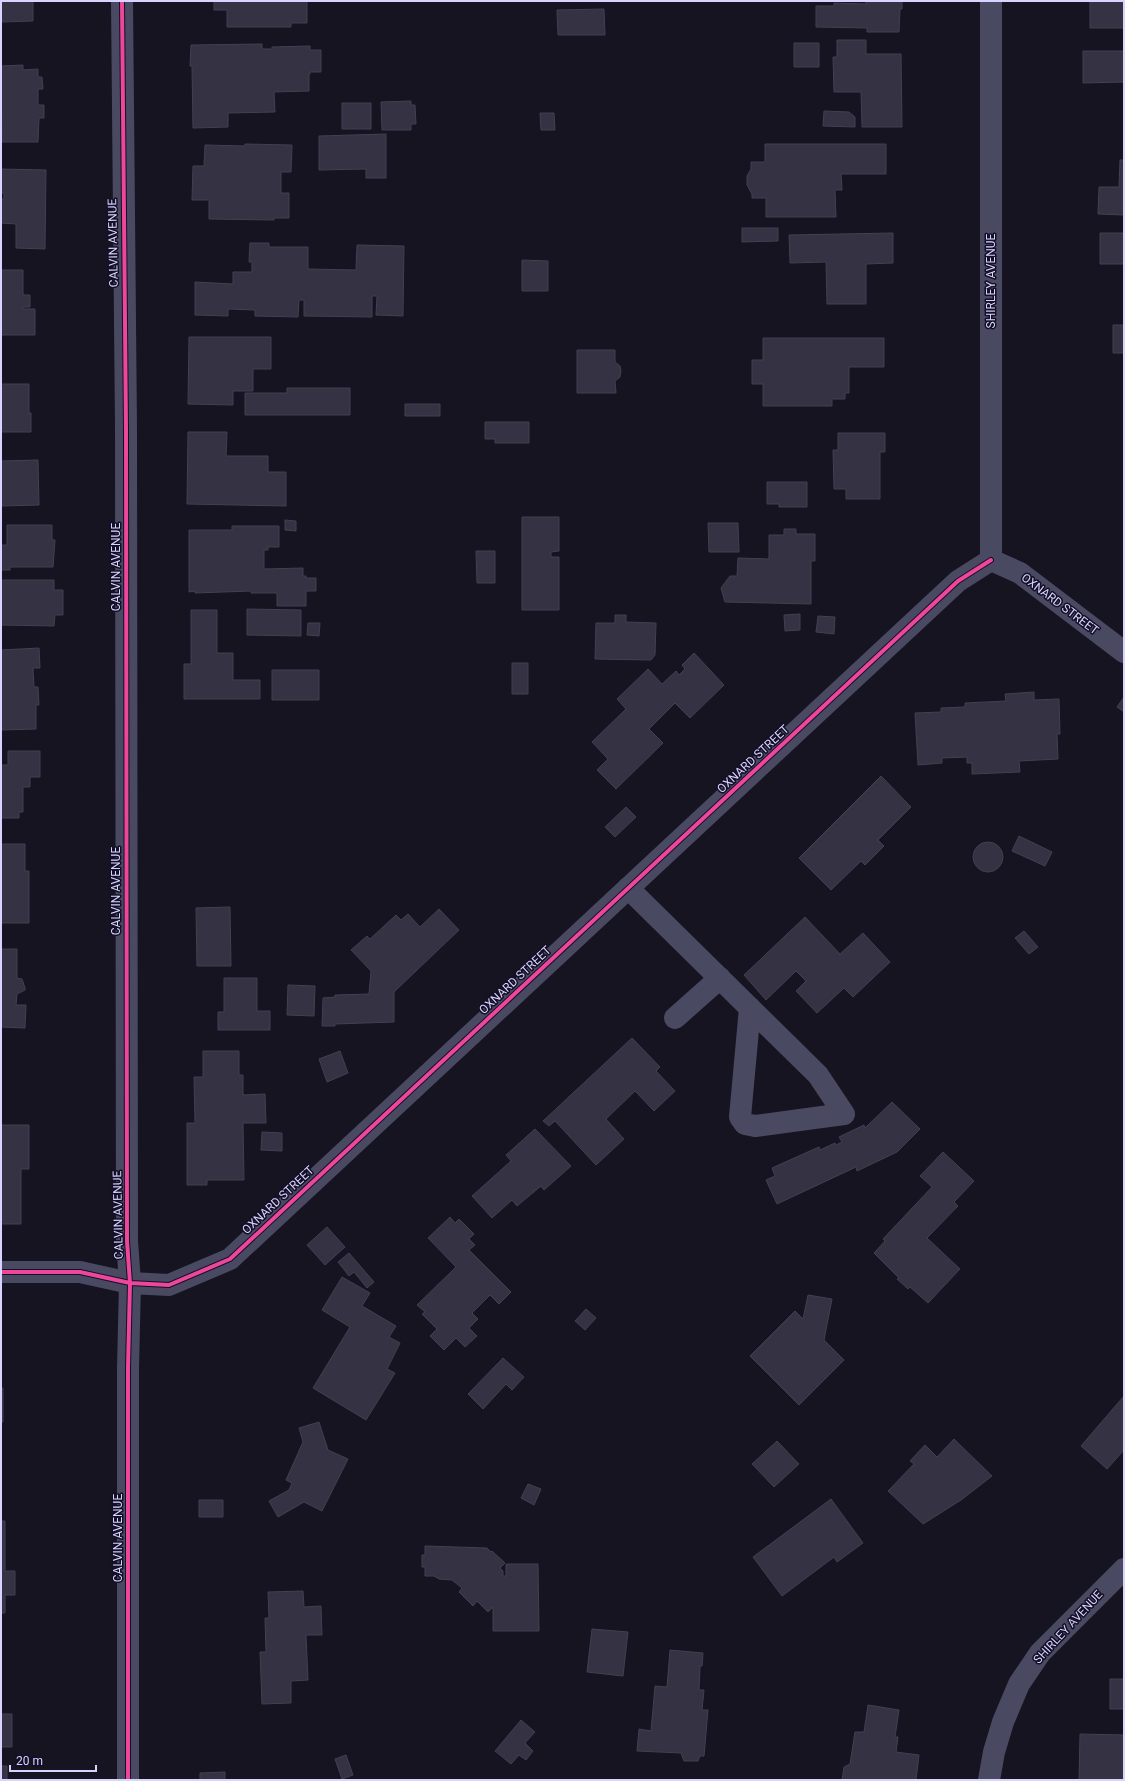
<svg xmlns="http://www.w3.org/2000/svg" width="1125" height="1781" font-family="Roboto,sans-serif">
<rect width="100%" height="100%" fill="#161421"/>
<path fill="#343243" stroke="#433f54" d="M1,1H33V21L1,22Z
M214,1H307V23H291V27H227V10H214Z
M866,1H902V9H900L899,32H867V28L816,27V6H834V3L866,4Z
M1090,1H1124V28H1090Z
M604,9L605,35H558L557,10Z
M837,40H866V54H901L902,127H862L861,92H834L833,57H837Z
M794,43H819V67H794Z
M262,44V49H272V47L310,46V50H321V72H310V74H309V91L274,92L275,112L228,113V127L193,128L192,66H190L191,45Z
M1083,51H1124V82L1083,83Z
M23,65V70L38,69V77H42L43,89H38V105H44V118H39L38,142H2L1,66Z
M411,101V105H415L416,124H411V130H382L381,102Z
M342,103H371V129H342Z
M824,111L849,112L855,117V127L823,126Z
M540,113H554L555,130H541Z
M386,134V178H366V169L319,170V136Z
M245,144L292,145L291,172H281V193H289V218H274V220L209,219V200H192L193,166H204L205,145L245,146Z
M765,144H886V174H841L842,190H835L836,217H766V198H752V194L747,185V176L751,169V162H765Z
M1120,160H1124V215L1098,214L1099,187H1119Z
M1,169L46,170L45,249L16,248V224L1,223V199H4V193H1Z
M742,228H778V241L742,242Z
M893,233V263L866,264V304H827L826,262L790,263L789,235Z
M1100,233H1124V264H1100Z
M250,243H269V247H308V269L356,270L357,245L404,246L403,316L376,315L377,296H372V317L304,316V300H299L298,317L255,316V310L228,309V316L195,315V282L233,284V272H252V262H249Z
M522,260L548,261V291H522Z
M1,270H23V295H30V307H23V309H35V335H1Z
M1113,325H1124V353H1113Z
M189,337H271V369H253V391H233V405L188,404Z
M763,338H884V367H849V393H845V399H832V406H763V384H752V360H763Z
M577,350H615V362L620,366L621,371L620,377L615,381L616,393H577Z
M1,384H29V413H31V432H1Z
M287,388H350V415H245V393H287Z
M405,404H440V416H405Z
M485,422H529V443H495V439H485Z
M188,432H227L226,456H268V472H286V506L187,504Z
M838,433H885V452H880V499H846V489H834L833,450H838Z
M38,460L39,505L1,506V461Z
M767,482H807V507H779V504H767Z
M522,517H559V551L551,552V557H559V610H522Z
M285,520L296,521V531L285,530Z
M708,523H738L739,552H709Z
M7,525H52V540H55L53,567H10V570H1V545H7Z
M232,526H279V547H268V550H264V569L303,568V576H306V578H316V591H306V606H277V593H251V591L195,593V591L189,592V530H232Z
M784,529H796V534H815V561H811V604L725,602L721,588L730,576H737L738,558L769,559V535H784Z
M476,551H495V583H477Z
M1,580H54V590H63V615H55L54,626L1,625Z
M247,609L301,610V636L247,635Z
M191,610H217V653H233V680H260V699H184V664H191Z
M800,614V630L785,631L784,615Z
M615,615H626V622L656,623L655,655L651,660L595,659L596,623H615Z
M818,616L835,617L834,634L816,632Z
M308,623H320L319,636L307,635Z
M39,648L40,668H33L34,687H38L39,705H36V729L1,730V650Z
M694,653L724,685L690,718L675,703L649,729L663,743L616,789L597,770L608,759L592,742L626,709L617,699L648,669L662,684L676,671L679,675L685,669L682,665Z
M512,663H528V694H512Z
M272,670H319V700H272Z
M1034,692V700L1059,699L1060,734H1057L1058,759L1019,761L1020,772L972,774V763H967V757L942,758V763L918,765L915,713L941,712V708L965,707V703L1006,701L1005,694Z
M1124,697V712L1117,707Z
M8,751H40V777H30V787H23V812H19V818H1V765H8Z
M881,776L911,807L878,840L884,846L865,865L861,861L831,890L799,858Z
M626,807L636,817L615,837L605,827Z
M1019,836L1052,852L1045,866L1012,851Z
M973 857a15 15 0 1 1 30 0a15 15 0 1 1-30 0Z
M1,844H25V871H29V923H1Z
M230,907L231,966H197L196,908Z
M439,909L459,930L394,992V1022L335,1024V1026H322L323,998L335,997V995L369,994L371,971L351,950L367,936L370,939L396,915L401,920L408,914L420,927Z
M805,917L840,954L863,933L890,962L853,997L844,988L817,1013L796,991L806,981L796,971L766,1000L744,975Z
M1024,931L1038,947L1029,954L1015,938Z
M1,949H17V978L22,979L25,988V990L17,994L16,1005H26L25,1028L1,1027Z
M224,978H257V1011H270V1030H218V1012H224Z
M288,985L315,986L314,1016L287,1015Z
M632,1038L660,1067L656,1071L675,1091L654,1111L635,1091L606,1119L624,1139L596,1165L555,1121L549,1126L543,1121Z
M203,1051H239V1075H243V1095L265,1094L266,1123H243L244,1180H207V1185H187V1123H195L194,1077H203Z
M340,1051L348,1073L327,1082L319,1059Z
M892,1102L920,1129L897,1152L857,1171L856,1167L777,1204L766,1180L775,1176L772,1168L819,1147L820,1150L835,1143L836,1145L842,1142L839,1137L864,1125L865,1128Z
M1,1125H29V1169H21V1224H1Z
M535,1129L571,1166L544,1190L541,1186L517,1206L512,1200L492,1218L472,1196L511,1161L506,1155Z
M262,1132L282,1133V1151L261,1150Z
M943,1152L974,1181L954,1202L958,1206L927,1238L960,1269L928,1303L910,1287L908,1289L897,1279L899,1278L874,1253L885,1241L883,1239L932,1187L920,1176Z
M450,1217L455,1223L459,1219L474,1234L469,1239L475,1245L469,1250L511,1292L499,1304L490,1295L472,1313L478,1319L469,1328L477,1336L465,1347L456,1338L444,1350L430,1336L437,1329L422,1314L425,1312L417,1305L456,1267L428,1238Z
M327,1227L345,1247L325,1265L307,1245Z
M349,1253L374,1282L367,1288L354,1272L349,1276L338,1262Z
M342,1277L370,1293L362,1306L396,1326L389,1337L400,1343L387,1369L395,1373L366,1420L313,1388L350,1327L322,1310Z
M808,1295L832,1299L824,1340L844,1360L799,1405L750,1356L795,1311L803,1319Z
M586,1309L596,1318L585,1330L575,1321Z
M503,1358L524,1377L512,1390L506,1384L483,1409L468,1394Z
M1,1388H3V1422H1Z
M1124,1396V1450L1107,1469L1081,1446Z
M319,1422L328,1450L348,1459L322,1511L304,1502L278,1517L269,1501L289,1490L292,1483L286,1480L303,1442L299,1428Z
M954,1439L992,1476L961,1500L923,1524L888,1491L914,1464L910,1461L925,1445L937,1457Z
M777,1441L799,1464L774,1487L752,1464Z
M528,1484L541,1489L534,1505L521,1498Z
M831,1499L863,1543L837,1562L834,1557L782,1596L753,1557Z
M199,1500H223V1517H199Z
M1,1521H5V1571H15V1595H5V1613H1Z
M425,1546L487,1548L491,1552L492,1551L505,1563L500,1568L503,1571V1576H506V1564H538L539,1631H493V1607L488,1612L477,1601L473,1606L459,1592L462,1588L452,1580L439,1579L434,1576H425V1567H422V1555H425Z
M303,1591L304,1607L321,1606L322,1635H306L308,1680L291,1681V1703L262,1704L260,1652H266L265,1618H269L268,1592Z
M592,1629L628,1632L623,1676L587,1672Z
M670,1650L703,1653L702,1666H700L699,1690H704L702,1710H708L704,1756H700L698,1761H684L681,1753L637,1751L639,1729L651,1731L655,1686L667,1687Z
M1110,1679H1124V1709H1110Z
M868,1705L899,1710L895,1737H898L896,1752L919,1755L916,1780H842L844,1767L850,1764L855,1732H864Z
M1,1714H12V1747H1Z
M521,1720L535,1732L525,1743L533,1751L526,1760L519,1755L511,1764L495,1751Z
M1080,1734L1124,1735V1780H1079Z
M346,1755L353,1775L342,1779L335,1759Z
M1,1766H7V1780H1Z
M225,1772V1780H200V1773Z"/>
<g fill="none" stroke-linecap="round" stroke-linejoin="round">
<path stroke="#4a4962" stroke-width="22" d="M122,1L126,428L127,1241L130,1283L128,1368V1780
M991,560V1
M991,560L1020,573L1124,652
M628,888L818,1075L844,1114L755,1126L745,1124L740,1117L750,1008
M675,1018L720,978
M1,1272H80L130,1283L169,1285L230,1259L958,581L991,560
M989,1780L994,1752L1003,1722L1019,1684L1040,1653L1124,1569"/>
<g stroke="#130f26" stroke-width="6">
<path id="cycleway" d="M122,1L126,428L127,1241L130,1283L128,1368V1780
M1,1272H80L130,1283L169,1285L230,1259L958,581L991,560"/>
</g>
<use href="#cycleway" stroke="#ed469a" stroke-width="4"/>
</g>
<g text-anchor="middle" stroke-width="3" stroke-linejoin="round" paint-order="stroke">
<g font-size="12" fill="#d9d4ff" stroke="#130f26">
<text transform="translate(113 243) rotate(-91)" y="4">CALVIN AVENUE</text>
<text transform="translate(991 281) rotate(-90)" y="4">SHIRLEY AVENUE</text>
<text transform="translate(116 567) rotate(-90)" y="4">CALVIN AVENUE</text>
<text transform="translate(1060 604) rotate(37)" y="4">OXNARD STREET</text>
<text transform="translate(753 759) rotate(-43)" y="4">OXNARD STREET</text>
<text transform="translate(116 891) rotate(-90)" y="4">CALVIN AVENUE</text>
<text transform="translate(515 980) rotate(-43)" y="4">OXNARD STREET</text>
<text transform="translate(278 1200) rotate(-43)" y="4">OXNARD STREET</text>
<text transform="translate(118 1215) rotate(-91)" y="4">CALVIN AVENUE</text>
<text transform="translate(118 1538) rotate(-90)" y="4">CALVIN AVENUE</text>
<text transform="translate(1068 1627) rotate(-47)" y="4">SHIRLEY AVENUE</text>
</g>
</g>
<rect width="1125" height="1781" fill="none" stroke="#d9d4ff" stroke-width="4"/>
<path d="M10 1765v6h86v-6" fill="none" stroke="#d9d4ff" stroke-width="2"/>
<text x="16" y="1765" font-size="12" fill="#d9d4ff" stroke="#130f26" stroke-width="3" paint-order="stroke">20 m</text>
</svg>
